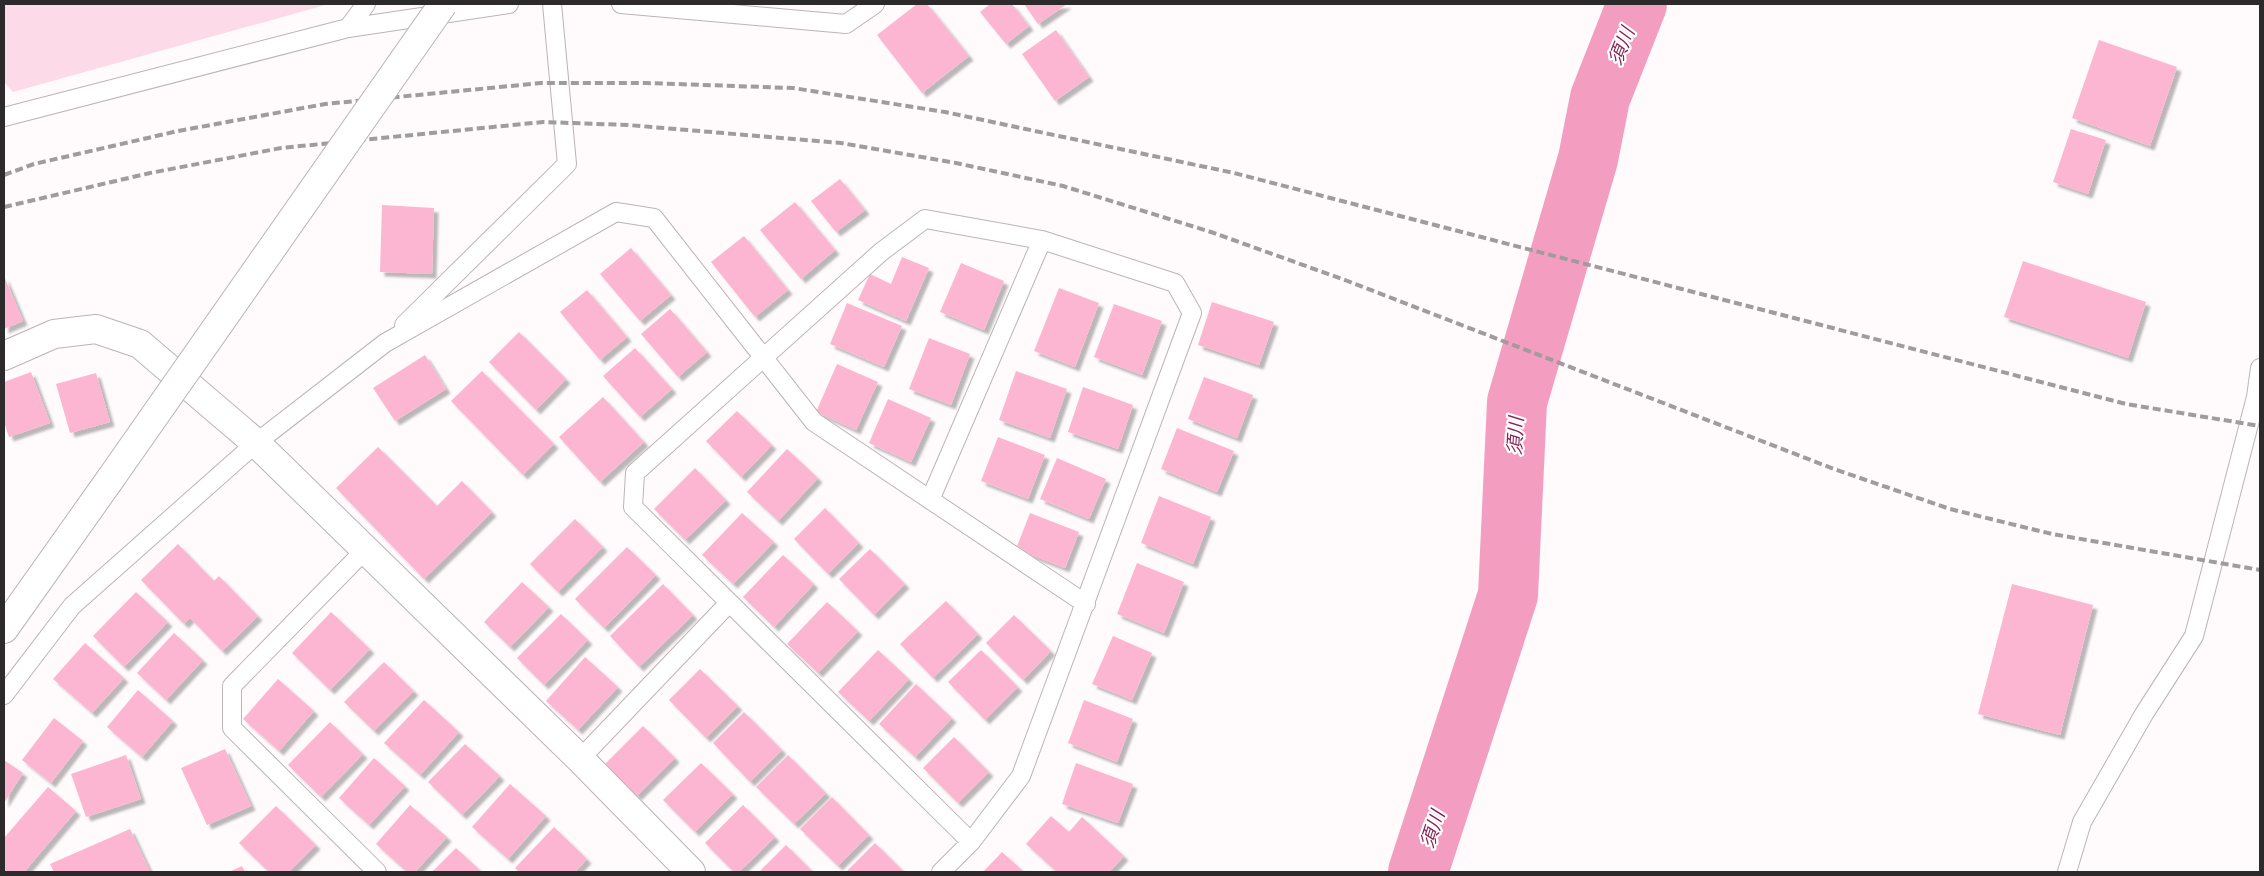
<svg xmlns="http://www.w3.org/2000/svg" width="2264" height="876" font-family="Cabin,'Noto Sans JP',sans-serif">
<defs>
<filter id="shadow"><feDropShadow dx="4.5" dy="4.5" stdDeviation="1" flood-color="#0004"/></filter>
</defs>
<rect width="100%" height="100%" fill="#fffafb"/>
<path fill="#fcdae7" d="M4,4H329L13,92L4,82Z"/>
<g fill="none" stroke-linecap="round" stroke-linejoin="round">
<path stroke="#f39dc0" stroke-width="60" d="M1418,872L1508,595L1517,402L1588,159L1600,98L1637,4"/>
</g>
<path fill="#fdb6d2" filter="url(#shadow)" d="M917,4H927L969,56L922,93L877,35Z
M990,4H1012L1029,26L1006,44L980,12Z
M1024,4H1067L1038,24Z
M1056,30L1089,77L1055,101L1022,54Z
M2099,40L2177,67L2150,146L2072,118Z
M2071,129L2106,140L2088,194L2053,182Z
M840,179L865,210L836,232L811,201Z
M795,202L835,250L801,279L760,230Z
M382,205L434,208L432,274L380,272Z
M744,236L788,290L755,317L711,262Z
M631,248L671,295L640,321L600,274Z
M902,257L929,268L906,321L858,300L870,274L891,284Z
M2023,261L2146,302L2128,358L2004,317Z
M961,263L1004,281L984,330L940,312Z
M4,276L23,321L4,329Z
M1059,288L1099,303L1075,367L1034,351Z
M587,290L627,337L600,360L560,312Z
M1212,302L1274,322L1259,365L1198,345Z
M847,303L902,326L884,367L830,344Z
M1114,304L1162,321L1142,375L1094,357Z
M670,309L707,352L678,377L641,334Z
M519,332L566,379L536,410L489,362Z
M929,338L970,354L951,405L909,389Z
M635,348L672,389L640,417L603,376Z
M425,355L446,389L395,421L373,388Z
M837,364L878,382L856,430L816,412Z
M482,371L554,444L523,475L451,401Z
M1016,371L1067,389L1050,438L999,420Z
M31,372L50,423L9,437L4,422V382Z
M96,373L110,422L70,433L56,384Z
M1204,377L1253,395L1237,438L1188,419Z
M1083,387L1133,405L1118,449L1068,432Z
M603,397L644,442L600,482L559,437Z
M888,399L931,418L911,462L869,443Z
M737,411L772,445L741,477L706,441Z
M1177,428L1234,451L1217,492L1161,469Z
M998,437L1045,455L1028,499L981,481Z
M378,447L437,506L462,481L492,512L424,579L336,488Z
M787,449L818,478L778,521L747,492Z
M1057,458L1106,479L1089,519L1040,499Z
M695,468L726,500L685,540L654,509Z
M1159,496L1211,517L1193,564L1141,543Z
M825,508L859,543L828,574L794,539Z
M742,513L774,542L733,584L702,555Z
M1030,513L1079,532L1065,568L1016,549Z
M575,519L603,547L558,592L530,564Z
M178,544L214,581L219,576L258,616L222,651L190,618L184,624L141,580Z
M627,547L656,575L604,628L575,599Z
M870,549L905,584L874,615L839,579Z
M783,555L814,584L774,627L743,597Z
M1137,563L1184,582L1164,633L1117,614Z
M522,582L549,607L510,647L484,622Z
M663,584L693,615L639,667L610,636Z
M2012,584L2093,605L2060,735L1978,714Z
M136,592L168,622L124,667L93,636Z
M946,601L978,634L933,678L900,644Z
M827,602L858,631L818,673L787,644Z
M331,612L370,649L330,690L292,653Z
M561,614L588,640L544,685L517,658Z
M1014,615L1051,651L1023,680L986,643Z
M174,633L203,660L166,700L137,673Z
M1113,636L1152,653L1132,700L1092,684Z
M85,643L124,678L92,713L53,679Z
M878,650L909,679L869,721L838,692Z
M981,650L1018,687L985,720L948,682Z
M585,657L618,687L578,730L546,701Z
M384,662L414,691L374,731L344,702Z
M700,669L738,706L706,738L669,700Z
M278,679L314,711L279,751L243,719Z
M916,684L952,718L915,757L879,724Z
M138,690L173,721L142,757L107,727Z
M424,700L459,732L420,775L384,743Z
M1084,700L1133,719L1117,762L1068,743Z
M744,712L782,750L750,782L713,743Z
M54,718L83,741L51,783L22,760Z
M330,722L363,754L321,797L288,765Z
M643,726L675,758L637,796L605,764Z
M954,737L989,772L958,803L923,768Z
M465,744L500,776L462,815L428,782Z
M225,749L251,806L207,825L181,768Z
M126,755L141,799L86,817L71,774Z
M788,755L826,793L794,824L756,787Z
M374,758L405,786L369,825L339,798Z
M4,760L23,773L4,803Z
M701,763L733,794L695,832L663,800Z
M1076,763L1133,784L1118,823L1062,804Z
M510,784L546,816L508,859L472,827Z
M48,787L76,811L24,872H7L4,870V838Z
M832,797L869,835L838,866L800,829Z
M410,805L447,837L415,872H407L376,844Z
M743,805L775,837L739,872H734L705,843Z
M276,806L316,845L289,872H269L239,843Z
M1051,816L1069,832L1082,817L1124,856L1109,872H1057L1026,844Z
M554,827L587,859L575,872H519L515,868Z
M130,829L150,872H54L50,864Z
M875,843L904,872H846Z
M786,845L813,872H759Z
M456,848L482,872H432Z
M1002,852L1024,872H983Z
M242,866L245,872H229Z"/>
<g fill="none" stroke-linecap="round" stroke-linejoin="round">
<g stroke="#bcb4b7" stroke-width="20">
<path id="service" d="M621,4L846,24L875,4
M348,28L509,4
M4,117L348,28L366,4
M404,325L567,164L552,4
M930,500L1042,240
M365,550L232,686V728L377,872
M4,695L72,606L256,443L385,343L616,212L654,218L814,422L1086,604
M580,759L729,603
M941,872L971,842L1021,776L1192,313L1175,283L1042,240L925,219L881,252L635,473L633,507L971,842
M2067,872L2082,822L2144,714L2194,636L2256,397L2260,368"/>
</g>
<g stroke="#bcb4b7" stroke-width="30">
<path id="minor" d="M4,356L54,334L96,329L140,344L256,443L580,759L691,872"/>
</g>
<g stroke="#bcb4b7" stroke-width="30">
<path id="tertiary" d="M4,629L111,478"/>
</g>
<use href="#service" stroke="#fff" stroke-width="18"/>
<use href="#minor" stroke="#fff" stroke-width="28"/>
<use href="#tertiary" stroke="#fff" stroke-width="28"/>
<path stroke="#a09b9c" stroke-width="4" stroke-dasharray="8 4" stroke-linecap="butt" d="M4,175L34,164L178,131L325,104L541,83H646L793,88L945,112L1234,173L2126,404L2260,426
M4,207L150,173L281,148L543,122L628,125L841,143L956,163L1063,186L1211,232L1345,280L1834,469L1950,509L2052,534L2260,570"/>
<g stroke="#bcb4b7" stroke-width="30" stroke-linecap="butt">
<path id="tertiary-bridge" d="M111,478L443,4"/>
</g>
<use href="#tertiary-bridge" stroke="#fff" stroke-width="28"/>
</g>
<g text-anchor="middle" stroke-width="4.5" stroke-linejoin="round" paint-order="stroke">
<g font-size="19" font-style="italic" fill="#862456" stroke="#fff">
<text transform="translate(1621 46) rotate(-68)" y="7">須川</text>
<text transform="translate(1515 436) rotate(-87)" y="7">須川</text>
<text transform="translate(1432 829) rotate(-72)" y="7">須川</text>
</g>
</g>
<rect width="2264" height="876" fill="none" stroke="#2d2a2b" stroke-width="10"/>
</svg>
